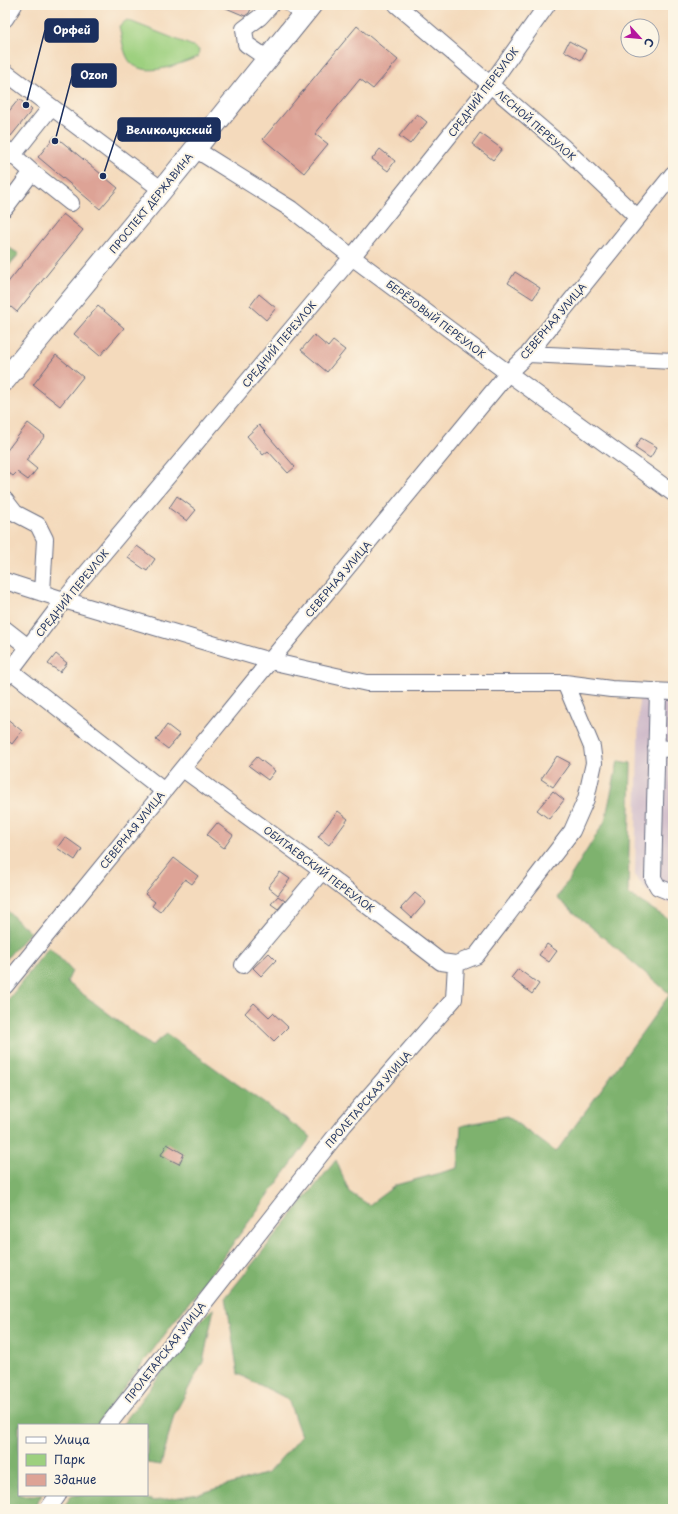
<svg xmlns="http://www.w3.org/2000/svg" width="678" height="1514" font-family="'Playpen Sans',sans-serif">
<rect width="100%" height="100%" fill="#fcf5e5"/>
<filter id="ink" filterUnits="userSpaceOnUse"><feTurbulence type="fractalNoise" baseFrequency=".025" numOctaves="2"/><feDisplacementMap in="SourceGraphic" scale="8" xChannelSelector="R" yChannelSelector="G"/><feConvolveMatrix kernelMatrix="1 2 1 2 8 2 1 2 1" color-interpolation-filters="sRGB"/></filter>
<filter id="wash" filterUnits="userSpaceOnUse"><feTurbulence type="fractalNoise" baseFrequency=".012" numOctaves="4" result="noise"/><feDisplacementMap in="SourceGraphic" scale="16" xChannelSelector="R" yChannelSelector="G"/><feGaussianBlur stdDeviation="0.9" result="paint"/><feColorMatrix in="noise" values="0 0 0 0 0 0 0 0 0 0 0 0 0 0 0 0 0 1.4 0 .05"/><feComposite in="paint" operator="in"/></filter>
<g filter="url(#wash)">
<rect width="100%" height="100%" fill="#f4dabc"/>
<path fill="#d1bdcb" d="M639,700H673V905L646,890L635,875Z"/>
<path fill="#9dd07f" stroke="#5c806e" d="M127,20L193,46L199,50L198,57C181,63 149,78 132,64C123,56 122,37 119,26Z"/>
<path fill="#7eb26e" stroke="#4c7066" d="M5,245L19,254L5,270Z
M618,761L631,763L628,894L673,922V1509H62L72,1495H136L154,1501L199,1494L268,1473L301,1436L288,1399L238,1374L226,1297L336,1160L349,1192L369,1205L396,1185L458,1168L461,1126L507,1116L556,1152L670,994L557,898L605,821Z
M5,909L30,932L5,960Z
M49,947L72,971L67,982L151,1046L167,1034L311,1137L218,1264L96,1425H19V1495H42L32,1509H5V1004Z
M214,1308L203,1362L174,1415L161,1465L147,1463V1425H122L204,1317Z"/>
<g id="blocks">
<path fill="#dda396" d="M219,5H253L249,13L245,16Z
M357,26L398,60L373,89L360,79L315,134L328,144L304,173L263,139Z
M569,41L586,50L581,60L564,51Z
M19,99L32,110L11,136L5,131V116Z
M417,114L427,122L410,144L399,136Z
M480,133L502,149L493,160L472,144Z
M55,136L118,188L100,209L38,157Z
M380,149L395,161L388,171L372,159Z
M63,214L83,230L17,312L5,302V286Z
M515,272L540,288L533,299L508,283Z
M259,294L276,308L266,320L250,306Z
M98,306L124,328L100,356L74,334Z
M314,335L328,347L333,341L345,350L327,372L301,350Z
M56,355L83,377L60,406L33,385Z
M28,423L45,436L26,460L37,469L28,480L17,472L13,476L5,470V453Z
M259,425L295,467L288,473L268,451L263,455L247,436Z
M641,438L657,447L650,458L635,448Z
M177,496L196,510L187,521L169,508Z
M137,546L155,559L147,571L128,558Z
M56,654L67,663L60,672L48,664Z
M5,717L22,731L12,744L5,738Z
M167,725L180,735L168,749L156,740Z
M557,756L570,763L553,787L541,779Z
M257,757L275,771L268,780L249,766Z
M553,791L564,800L549,819L537,810Z
M338,811L348,819L329,845L318,837Z
M217,823L233,835L224,848L207,835Z
M65,837L82,849L75,860L57,848Z
M174,858L198,876L192,884L185,879L160,912L152,906L155,902L145,894Z
M280,872L290,879L278,895L268,887Z
M415,893L426,902L412,918L401,908Z
M278,896L285,901L278,909L271,904Z
M547,944L557,951L549,962L539,955Z
M269,953L276,960L261,976L253,968Z
M518,969L539,984L532,994L511,978Z
M254,1003L269,1017L273,1013L288,1027L274,1041L245,1013Z
M167,1144L184,1154L179,1164L161,1155Z"/>
</g>
</g>
<g filter="url(#ink)">
<use href="#blocks" fill-opacity="0" stroke="#676b7f" stroke-width="1"/>
<g fill="none" stroke-linecap="round" stroke-linejoin="round">
<g stroke="#676b7f" stroke-width="18">
<path id="minor" d="M292,5L304,14
M397,5L562,146L637,217
M5,19L14,5
M268,59L246,44L244,29L260,17L271,5
M5,72L162,190
M5,148L32,172L71,203
M195,149L291,209L352,257L508,373L673,493
M13,155L51,107
M5,208L32,172
M528,354L673,361
M5,500L15,513L38,525L45,539L42,593
M5,581L64,600L270,661L367,683H565L611,689L673,692
M5,629L28,647
M11,671L164,791
M5,678L64,600L352,257L490,85L547,5
M658,692L653,878L658,887L668,891H673
M656,748L673,749
M183,769L322,871L441,962L456,964
M243,965L322,871
M5,986L270,661L508,373L528,354L673,174
M108,1425L344,1125L454,999L456,964L476,956L572,831L586,799L594,763L592,747L565,683
M48,1509L58,1495"/>
</g>
<g stroke="#676b7f" stroke-width="23">
<path id="major" d="M5,380L162,190L311,5"/>
</g>
<use href="#minor" stroke="#fff" stroke-width="16"/>
<use href="#major" stroke="#fff" stroke-width="21"/>
</g>
</g>
<g text-anchor="middle" stroke-width="4" stroke-linejoin="round" paint-order="stroke">
<g font-size="10" fill="#1b2f5e" stroke="#fcf5e5">
<text transform="translate(483 92) rotate(-53)" y="4">СРЕДНИЙ ПЕРЕУЛОК</text>
<text transform="translate(536 125) rotate(41)" y="4">ЛЕСНОЙ ПЕРЕУЛОК</text>
<text transform="translate(151 203) rotate(-51)" y="4">ПРОСПЕКТ ДЕРЖАВИНА</text>
<text transform="translate(436 319) rotate(37)" y="4">БЕРЁЗОВЫЙ ПЕРЕУЛОК</text>
<text transform="translate(553 321) rotate(-50)" y="4">СЕВЕРНАЯ УЛИЦА</text>
<text transform="translate(279 344) rotate(-50)" y="4">СРЕДНИЙ ПЕРЕУЛОК</text>
<text transform="translate(338 579) rotate(-50)" y="4">СЕВЕРНАЯ УЛИЦА</text>
<text transform="translate(72 593) rotate(-51)" y="4">СРЕДНИЙ ПЕРЕУЛОК</text>
<text transform="translate(132 830) rotate(-51)" y="4">СЕВЕРНАЯ УЛИЦА</text>
<text transform="translate(319 869) rotate(37)" y="4">ОБИТАЕВСКИЙ ПЕРЕУЛОК</text>
<text transform="translate(368 1099) rotate(-49)" y="4">ПРОЛЕТАРСКАЯ УЛИЦА</text>
<text transform="translate(165 1352) rotate(-52)" y="4">ПРОЛЕТАРСКАЯ УЛИЦА</text>
</g>
</g>
<path fill="none" stroke="#1b2f5e" stroke-width="1.5" d="M26 105L45 30M55 141L72 76M103 176L118 130"/>
<g fill="#1b2f5e" stroke="#fcf5e5" stroke-width="1.5">
<circle cx="26" cy="105" r="4"/>
<circle cx="55" cy="141" r="4"/>
<circle cx="103" cy="176" r="4"/>
</g>
<g fill="#1b2f5e" stroke="#1b2f5e" stroke-width="1.5">
<rect x="45" y="19" width="53" height="23" rx="4"/>
<rect x="72" y="64" width="44" height="23" rx="4"/>
<rect x="118" y="118" width="102" height="23" rx="4"/>
</g>
<g font-size="11" text-anchor="middle" font-weight="bold" fill="#fff">
<text x="72" y="34">Орфей</text>
<text x="94" y="79">Ozon</text>
<text x="169" y="134">Великолукский</text>
</g>
<rect width="678" height="1514" fill="none" stroke="#fcf5e5" stroke-width="20"/>
<rect x="18" y="1424" width="130" height="72" fill="#fcf5e5" stroke="#a2a6af"/>
<rect x="26" y="1437" width="20" height="6" fill="#ffffff" stroke="#a2a6af"/>
<text x="54" y="1444" font-size="12" fill="#1b2f5e">Улица</text>
<rect x="26" y="1454" width="20" height="12" fill="#9dd07f" stroke="#a2a6af"/>
<text x="54" y="1464" font-size="12" fill="#1b2f5e">Парк</text>
<rect x="26" y="1474" width="20" height="12" fill="#dda396" stroke="#a2a6af"/>
<text x="54" y="1484" font-size="12" fill="#1b2f5e">Здание</text>
<g transform="translate(640 38) rotate(117)"><circle r="19" fill="#fcf5e5" stroke="#a2a6af"/>
<path d="M0-3L7 15L0 10L-7 15Z" fill="#b5179e"/>
<text y="-6" font-size="11" font-weight="bold" text-anchor="middle" fill="#1b2f5e">С</text>
</g>
</svg>
